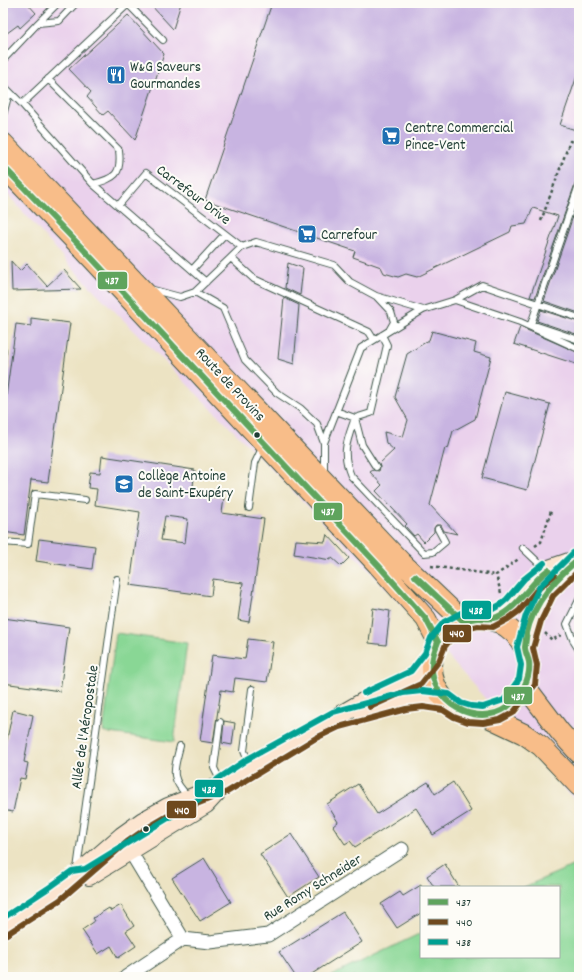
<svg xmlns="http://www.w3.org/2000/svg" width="582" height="980" font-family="Dekko,sans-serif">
<rect width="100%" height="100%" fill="#fdfcf7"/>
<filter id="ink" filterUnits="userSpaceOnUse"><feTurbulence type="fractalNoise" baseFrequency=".025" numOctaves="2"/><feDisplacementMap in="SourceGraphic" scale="8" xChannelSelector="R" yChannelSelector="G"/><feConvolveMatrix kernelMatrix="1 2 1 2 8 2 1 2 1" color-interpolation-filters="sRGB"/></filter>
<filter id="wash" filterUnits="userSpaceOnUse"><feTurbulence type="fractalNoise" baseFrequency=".012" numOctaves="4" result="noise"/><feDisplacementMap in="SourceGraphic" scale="16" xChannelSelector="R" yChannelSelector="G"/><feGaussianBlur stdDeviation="0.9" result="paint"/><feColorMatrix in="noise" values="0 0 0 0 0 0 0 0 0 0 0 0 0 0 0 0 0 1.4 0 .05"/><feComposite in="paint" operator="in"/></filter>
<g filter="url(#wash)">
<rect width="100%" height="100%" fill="#ece3c3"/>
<path fill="#ead1ec" d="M3,3H579V805L415,619L291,489L75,271L3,189Z"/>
<path fill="#89d795" stroke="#548a64" d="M116,633L187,643L174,742L103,732Z
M579,863V977H329L421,933V957H559V887H524Z"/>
<g id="blocks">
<path fill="#c8b4e1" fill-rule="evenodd" d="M3,3H27L36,13L20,28L18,25L3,36Z
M149,3H181L173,29Z
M272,3H579V70L560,125L579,131V181L575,184L535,298L530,297L558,216L533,208L526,224L512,226L510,232L417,277L406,274L398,277L384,273L381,267L353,257L355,251L205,200Z
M128,15L164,54L135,140L108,111L103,115L87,97L91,92L69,69Z
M579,199V313L544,301Z
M11,261L20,271L27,264L47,286L64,270L81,289L12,291Z
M288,263L303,268L300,295L285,288Z
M284,298L299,305L294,364L278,359Z
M541,310L579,322V335L537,321Z
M31,318L70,323L48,482L31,480L24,535L3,532V418L16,324L31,326Z
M520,327L579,353V365L514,344Z
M432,331L476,343L474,352L491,357L475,419L453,431L448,449L445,448L430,505L457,534L444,531L441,525H436L434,528V532L424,542L417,534L414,536L405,526L407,524L376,491L382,485L370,472L373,470L379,471L380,467L379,464L394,450L386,443L384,432L403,437L408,420L395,397L407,354L429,340Z
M505,392L550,404L527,490L482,478Z
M102,456L195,470L192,494L224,498L222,513L264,519L249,622L238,620L243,583L213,579L211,596L130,585L140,512L95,505L97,489L88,488L90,472L100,473ZM165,516L188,519L185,543L161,540Z
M327,534L349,558L341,566L331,557V560L294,554L296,540L325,542Z
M39,539L95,546L92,569L36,561Z
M373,608L390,611L386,645L369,643Z
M3,618L69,627L60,691L3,683Z
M248,639L273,642L267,682L235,678L233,692L221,690L213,743L200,741L212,655L245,659Z
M13,710L33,715L24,762L28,763L25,779L20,778L13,812L3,810V758Z
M224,721L235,723L232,745L222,743Z
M428,782L435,794L453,782L471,811L433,835L416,808L355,847L350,841L345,844L333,826L338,822L327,804L358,784L377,814Z
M291,834L319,877L288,897L260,854Z
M204,858L231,902L200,921L172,878Z
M445,864L459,887H434L427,876Z
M421,885V913L397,928L381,904L400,892L403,896Z
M121,905L134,926L126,931L136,946L118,958L111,946L98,954L82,930L95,921L93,918L109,908L111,911Z
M343,912L362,942L307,977H296L279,952Z"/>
</g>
</g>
<g filter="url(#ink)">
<use href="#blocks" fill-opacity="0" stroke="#3e5649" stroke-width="1"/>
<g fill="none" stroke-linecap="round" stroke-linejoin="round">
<g stroke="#3e5649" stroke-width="8">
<path id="lane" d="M127,3L163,40
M38,23L58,3
M3,60L38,23L59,21L76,3
M48,79L119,150C122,175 115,178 93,184
M3,85L22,104L128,4
M22,104L93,184L206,282
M3,115L9,93
M579,185L531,324L579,340
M118,206L146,173L242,247
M231,258L254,279L369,332L374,340
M192,270L225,234
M150,289L180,297L195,292L242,247L256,242L334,265L350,282L376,296L423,310
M195,292L223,308L245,360L277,393L300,408L317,424L324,443
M376,296L391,312L394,322L390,329
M455,300L482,285L579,318
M3,352V350
M336,411L355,418L371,413L387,345L382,335
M376,467L362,445L355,418C347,441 341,452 351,476L424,553L433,552L445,542L438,529
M324,472V443L361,348L423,310L455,300L520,322L579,349
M249,508L255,463L263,446
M3,542L28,544L35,494L85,500
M523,548L545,569
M579,600L567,624L574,642L579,650
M220,722L214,768L222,784
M180,746C174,770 169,778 189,797
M250,766L244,751L252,689
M77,869L117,579"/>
</g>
<g stroke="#3e5649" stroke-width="15">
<path id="street" d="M130,851L183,939
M126,977L183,939L210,942L268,935L402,849"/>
</g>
<g stroke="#3e5649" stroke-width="20">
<path id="secondary" d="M491,619L513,605L530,585L546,570L578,559
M525,648L533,618L546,591L574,563
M362,712C391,703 415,697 446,702
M89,876L206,804L217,792
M3,927L55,894L122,836L143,821L168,807L223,785L250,767L370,698L416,677L432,657"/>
</g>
<g stroke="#3e5649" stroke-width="22">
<path id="primary" d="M3,143L401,562L463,621
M3,166L85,251L378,565L426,619L438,642
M432 667a48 48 0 1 1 96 0a48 48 0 1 1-96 0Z
M525,686L560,732L579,753
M484,715L524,734L541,746L579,786"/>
</g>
<path stroke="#3e5649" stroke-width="2.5" stroke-dasharray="3 3" stroke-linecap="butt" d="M541,221L570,141L579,144
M535,546L541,542L551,511
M431,566L496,575
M501,593L496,575L520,558
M545,633L552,640L561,635"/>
<use href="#lane" stroke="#fff" stroke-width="6"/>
<use href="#street" stroke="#fff" stroke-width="13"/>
<use href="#secondary" stroke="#fce5d0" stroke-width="18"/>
<use href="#primary" stroke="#f8bd89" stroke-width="20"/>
<g stroke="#fdfcf7" stroke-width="9">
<path id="bus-1" d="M3,166L85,251L378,565L426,619L438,642C434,651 431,661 432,671C435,708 485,730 512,703C522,693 531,677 529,662C528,657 525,652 525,647C527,610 552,581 579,559
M415,576L463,621C468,620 473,618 479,618C486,618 490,620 497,617C518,608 530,583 548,570"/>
</g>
<g stroke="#fdfcf7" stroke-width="9">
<path id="bus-2" d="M370,707L421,684L439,661L445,646L454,635L466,629L478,626L493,627L508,619L519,611L536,591L554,575
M7,934L60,900L127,842L147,828L171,814L227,792L316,738L339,727L406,709L423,707L443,710L454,717L468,722L483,723L500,720L513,713L535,685L537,665L533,648L541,621L553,596L579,570"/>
</g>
<g stroke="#fdfcf7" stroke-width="9">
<path id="bus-3" d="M364,693L411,671L425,653L431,638L444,622L461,613L476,610L489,611L500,605L507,599L524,579L544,563
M3,918L50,887L72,871L85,869L201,798L218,779L246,760L333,712L403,693L422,691L449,694L461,703L471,706L483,707L504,700L519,679L521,665L517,647L526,615L540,586L573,553"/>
</g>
<use href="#bus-1" stroke="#5fa45d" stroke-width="6"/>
<use href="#bus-2" stroke="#6e491e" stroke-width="6"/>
<use href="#bus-3" stroke="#00a092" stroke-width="6"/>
</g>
</g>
<defs>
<g id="restaurant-square" transform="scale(1)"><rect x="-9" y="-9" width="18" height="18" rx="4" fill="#1f6fb2" stroke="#fdfcf7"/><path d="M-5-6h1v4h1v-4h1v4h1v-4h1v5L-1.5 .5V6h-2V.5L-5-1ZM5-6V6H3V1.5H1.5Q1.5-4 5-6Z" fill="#fff"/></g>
<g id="supermarket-square" transform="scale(1)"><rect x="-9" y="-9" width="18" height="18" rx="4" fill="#1f6fb2" stroke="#fdfcf7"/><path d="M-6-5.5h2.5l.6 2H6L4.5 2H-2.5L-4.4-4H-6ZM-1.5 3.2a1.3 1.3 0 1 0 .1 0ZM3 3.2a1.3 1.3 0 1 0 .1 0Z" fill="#fff"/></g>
<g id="school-square" transform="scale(1)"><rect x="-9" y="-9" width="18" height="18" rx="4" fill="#1f6fb2" stroke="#fdfcf7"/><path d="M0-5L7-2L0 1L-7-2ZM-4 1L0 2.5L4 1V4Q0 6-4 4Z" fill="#fff"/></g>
</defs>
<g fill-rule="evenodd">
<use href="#restaurant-square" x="116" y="75"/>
<use href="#supermarket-square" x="391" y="136"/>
<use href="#supermarket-square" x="307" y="234"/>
<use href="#school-square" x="124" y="484"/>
</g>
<g fill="#1f3d34" stroke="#fdfcf7" stroke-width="1.5">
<circle cx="257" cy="435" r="3.5"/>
<circle cx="146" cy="829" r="3.5"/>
</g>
<g text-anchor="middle" stroke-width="4" stroke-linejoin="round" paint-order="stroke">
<g font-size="15" fill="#1f3d34" stroke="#fdfcf7" text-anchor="start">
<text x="130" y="71">W&amp;G Saveurs<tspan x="130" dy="17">Gourmandes</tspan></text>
<text x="405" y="132">Centre Commercial<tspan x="405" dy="17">Pince-Vent</tspan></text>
<text x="321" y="239">Carrefour</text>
<text x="138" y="480">Collège Antoine<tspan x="138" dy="17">de Saint-Exupéry</tspan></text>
</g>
<g font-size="15" fill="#1f3d34" stroke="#fdfcf7">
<text transform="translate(194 194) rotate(37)" y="5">Carrefour Drive</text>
<text transform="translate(231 384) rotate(47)" y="5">Route de Provins</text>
<text transform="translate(84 727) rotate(-82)" y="5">Allée de l'Aéropostale</text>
<text transform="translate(312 887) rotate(-32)" y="5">Rue Romy Schneider</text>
</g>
</g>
<g stroke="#fdfcf7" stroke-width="1.5">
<rect x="97" y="271" width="31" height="19" rx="4" fill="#5fa45d"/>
<rect x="313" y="502" width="30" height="19" rx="4" fill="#5fa45d"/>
<rect x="461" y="600" width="31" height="20" rx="4" fill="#00a092"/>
<rect x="442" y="624" width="30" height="19" rx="4" fill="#6e491e"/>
<rect x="503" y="686" width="30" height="19" rx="4" fill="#5fa45d"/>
<rect x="194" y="779" width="30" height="19" rx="4" fill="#00a092"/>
<rect x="166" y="800" width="31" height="19" rx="4" fill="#6e491e"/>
</g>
<g font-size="11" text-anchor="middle" font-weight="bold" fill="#fff">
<text x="112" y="284">437</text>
<text x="328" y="515">437</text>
<text x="476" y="614">438</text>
<text x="457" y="637">440</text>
<text x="518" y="700">437</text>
<text x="209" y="793">438</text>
<text x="182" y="814">440</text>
</g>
<rect width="582" height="980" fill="none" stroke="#fdfcf7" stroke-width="16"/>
<rect x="420" y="886" width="140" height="72" fill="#fdfcf7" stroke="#a4b0a9"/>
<rect x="428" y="899" width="20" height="6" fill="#5fa45d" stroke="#a4b0a9"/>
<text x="456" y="906" font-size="12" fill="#1f3d34">437</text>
<rect x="428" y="919" width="20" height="6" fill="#6e491e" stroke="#a4b0a9"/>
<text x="456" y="926" font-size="12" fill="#1f3d34">440</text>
<rect x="428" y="939" width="20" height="6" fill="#00a092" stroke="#a4b0a9"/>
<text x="456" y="946" font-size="12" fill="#1f3d34">438</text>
</svg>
